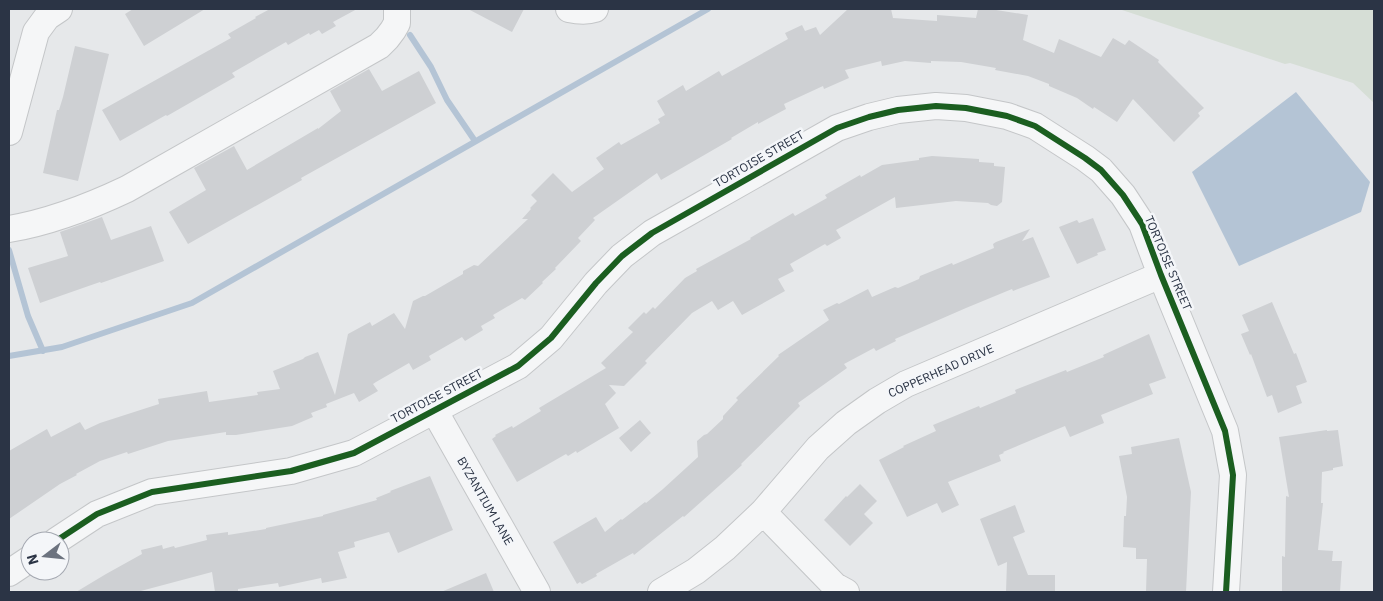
<svg xmlns="http://www.w3.org/2000/svg" width="1383" height="601" font-family="'IBM Plex Sans',sans-serif">
<rect width="100%" height="100%" fill="#e6e8ea"/>
<path fill="#d6ded6" d="M1119,9H1374V103L1353,83L1290,63L1285,64Z"/>
<path fill="#b4c4d5" d="M1296,92L1370,182L1361,212L1239,266L1192,172Z"/>
<g fill="none" stroke-linecap="round" stroke-linejoin="round">
<path stroke="#b4c4d5" stroke-width="6" d="M410,35L431,67L447,100L475,141
M9,250L28,316L43,351
M9,356L62,347L192,303L708,9"/>
</g>
<path fill="#ced0d3" d="M133,9H205L144,46L125,14Z
M270,9H357L333,22L336,26L322,34L319,30L310,35L309,33L288,45L286,42L232,73L235,77L167,116L166,115L120,141L102,110L231,38L228,34L256,18L255,17Z
M468,9H524L512,32Z
M848,9H891L893,18L937,21V15L976,18L978,9H990L1028,15L1023,40L1054,53L1059,39L1101,57L1113,38L1125,45L1129,40L1159,60L1158,62L1204,108L1198,113L1200,116L1174,142L1133,99L1117,122L1094,107L1093,109L1077,98L1049,86V84L1028,76L995,70L996,68L961,62L931,61V63L905,61L882,66L881,61L845,70L849,78L824,89L823,86L784,104L786,109L758,124V122L731,138L732,139L661,180L657,173L593,218L595,220L578,238L581,241L555,268L556,269L542,282L543,283L525,300L522,298L493,315L495,318L481,326L483,330L465,341L462,337L429,356L431,360L413,370L409,363L376,382L373,384L378,391L359,402L354,393L326,404L327,407L311,413L313,417L292,426L236,435H226V432L168,441L128,454L127,452L100,461L76,474L77,475L60,484L9,519V451L47,429L51,437L80,422L85,430L100,423L159,404L158,399L207,391L209,402L258,395L257,392L280,389L273,371L303,359L305,357L318,352L335,395L348,334L370,322L372,326L394,313L405,329L413,301L423,296H425L463,274V271L474,265L478,266L528,219H522L531,209L530,208L537,201L531,195L553,173L572,192L604,169L596,158L619,142L621,145L660,123L658,119L665,115L657,101L683,85L686,91L719,71L722,76L788,39L785,33L802,25L805,31L816,27L820,35Z
M75,46L109,54L78,181L43,173L57,110H59L63,97Z
M369,69L382,91L419,71L436,103L301,178L302,180L188,244L169,212L206,190L194,168L234,146L247,170L318,128V129L341,111L330,91Z
M932,156L979,159V162L994,163V166L1005,167L1002,202L997,206L991,205L988,203L956,201L896,208L895,197L836,230L841,238L827,246L825,244L790,264L794,271L778,279L785,291L742,315L733,301L718,310L712,301L692,313L645,361L647,363L624,386L609,385L616,393L605,404L619,428L577,453L576,451L568,456L566,454L517,482L492,439L496,436L495,435L512,426L513,428L541,411L539,408L606,368L601,363L633,332L628,328L644,312L646,314L653,307L655,309L685,278L697,271L696,269L751,239L750,238L793,213L795,216L827,198L825,195L860,175L861,177L882,165L919,160V158Z
M102,217L111,240L151,226L164,261L101,283L100,282L40,303L28,268L68,256L60,232Z
M1093,218L1106,250L1097,253L1098,255L1077,264L1059,227L1077,220L1079,223Z
M1030,229L1022,241L1033,237L1050,277L1013,291L1012,289L966,308L895,339L896,341L876,351L874,348L844,364L847,368L798,403L800,406L741,464L742,465L729,477L684,517L683,516L634,555L633,553L596,574L597,576L582,584L580,582L577,584L553,542L596,517L605,532L621,519L622,520L645,502L646,503L663,489L698,457L697,441L704,435L707,434L723,419V416L738,400L736,398L779,356L778,355L829,320L823,310L837,303L839,304L868,289L872,297L895,287L898,288L919,279L920,276L952,263L953,265L994,248L993,244L996,242Z
M1272,302L1294,354L1296,353L1307,382L1296,386L1302,403L1278,413L1272,395L1267,397L1251,354L1250,355L1241,334L1249,331L1242,315Z
M1149,334L1166,378L1149,384L1153,394L1101,415L1104,423L1070,437L1065,426L1003,452L1004,453L999,455L1001,461L948,482L959,505L942,513L937,503L907,517L879,460L904,447L903,446L936,431L933,425L979,406L980,408L1016,393L1015,390L1066,370L1067,372L1104,357L1103,355Z
M640,420L651,433L631,452L619,438Z
M1327,430V431L1338,430L1343,466L1333,468V470L1322,472L1321,503H1323L1318,550L1333,551L1332,561H1342L1340,592H1282V556L1285,557L1286,496L1289,497L1279,437Z
M1179,438L1191,492L1186,592H1146L1147,559H1136V548L1123,547L1124,516H1126L1127,497L1119,456L1132,454L1131,447Z
M430,476L453,530L398,553L389,532L354,542L355,547L338,552L347,578L322,583L321,578L279,587L278,583L238,589V592H215L212,572L137,592H76L106,574L142,554L141,550L162,545L163,549L174,546L175,548L207,540L206,535L228,532V535L266,529V528L323,516V515L377,500L376,498L391,492L390,491Z
M860,484L877,501L864,514L873,523L850,546L824,520L846,496L847,497Z
M1015,505L1025,532L1013,537L1028,575H1055V592H1006L1007,562L998,566L980,519Z
M486,573L494,592H441Z"/>
<g fill="none" stroke-linecap="round" stroke-linejoin="round">
<g stroke="#c4c6c8" stroke-width="28">
<path id="minor" d="M569,9C578,11 586,12 595,9
M9,132L36,32L47,17L59,9
M9,229C51,222 89,207 127,189L379,46L387,38L393,30L397,23V9
M434,410L537,592
M763,512L835,586L846,592
M56,541L97,514L152,492L291,471L354,453L518,366L551,338L596,283L622,256L652,233L837,128L869,117L898,110L936,106L966,108L1007,116L1035,126L1085,158L1101,170L1123,195L1142,224L1161,275L1225,431L1233,475L1226,592
M9,573L30,559
M661,592L696,571L725,548L763,512L818,448L846,423L877,401L906,384L1161,275"/>
</g>
<use href="#minor" stroke="#f5f6f7" stroke-width="26"/>
<g stroke="#f4f6f9" stroke-width="9">
<path id="cycleway" d="M56,541L97,514L152,492L291,471L354,453L518,366L551,338L596,283L622,256L652,233L837,128L869,117L898,110L936,106L966,108L1007,116L1035,126L1085,158L1101,170L1123,195L1142,224L1161,275L1225,431L1233,475L1226,592"/>
</g>
<use href="#cycleway" stroke="#1b5e20" stroke-width="6"/>
</g>
<g text-anchor="middle" stroke-width="5" stroke-linejoin="round" paint-order="stroke">
<g font-size="12" fill="#2b3445" stroke="#f4f6f9">
<text transform="translate(759 159) rotate(-30)" y="4">TORTOISE STREET</text>
<text transform="translate(1168 263) rotate(67)" y="4">TORTOISE STREET</text>
<text transform="translate(941 371) rotate(-24)" y="4">COPPERHEAD DRIVE</text>
<text transform="translate(437 396) rotate(-28)" y="4">TORTOISE STREET</text>
<text transform="translate(485 501) rotate(60)" y="4">BYZANTIUM LANE</text>
</g>
</g>
<rect width="1383" height="601" fill="none" stroke="#2b3445" stroke-width="20"/>
<g transform="translate(45 556) rotate(254)"><circle r="24" fill="#f4f6f9" stroke="#a4a8b1"/>
<path d="M0-4L9 19L0 12L-9 19Z" fill="#6c737f"/>
<text y="-8" font-size="14" font-weight="bold" text-anchor="middle" fill="#2b3445">N</text>
</g>
</svg>
